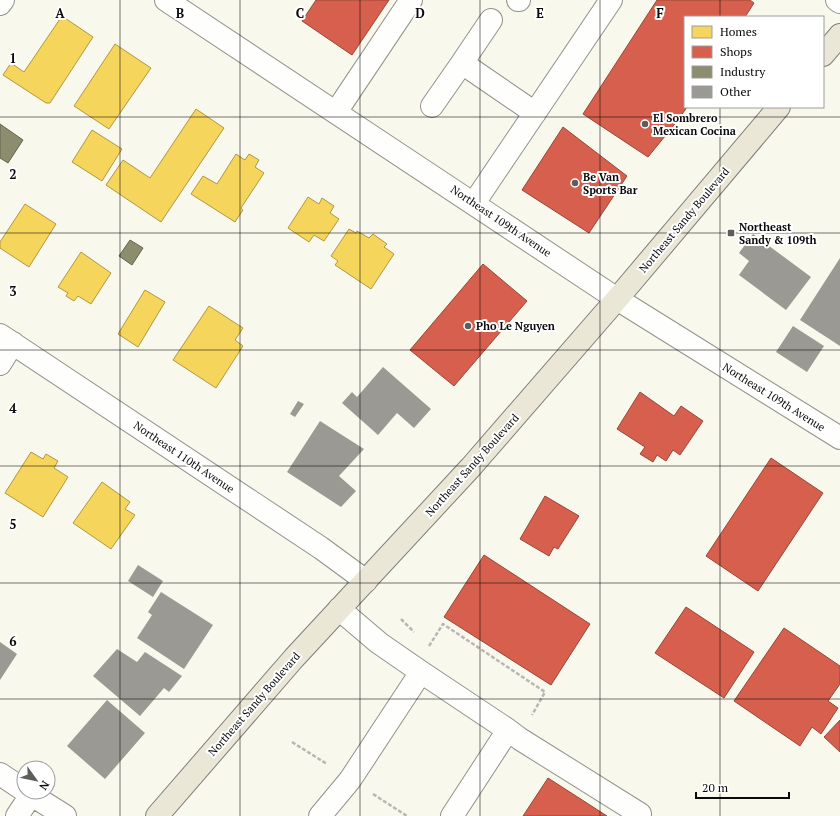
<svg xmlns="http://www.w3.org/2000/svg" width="840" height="816" font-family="'PT Serif',serif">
<rect width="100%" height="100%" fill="#f9f8ed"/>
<path fill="#f6d55c" stroke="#af9843" d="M62,16L93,37L50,103H46L3,75L11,63L24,72Z
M115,44L151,68L109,129L74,106Z
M196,109L224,128L161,222L106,185L123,160L150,178Z
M92,130L122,149L102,181L72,162Z
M236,154L245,160L249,154L259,160L255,167L264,173L241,208L243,210L235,222L191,194L203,176L217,184Z
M308,197L319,204L322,198L334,206L330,213L339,219L324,241L314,235L309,242L288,228Z
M25,204L56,224L29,267L0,248V242Z
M349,229L356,233L357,231L369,238L373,234L387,244L384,247L394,254L371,289L335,265L338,261L331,256Z
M81,252L111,273L91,304L78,296L74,301L66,296L68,293L58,287Z
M145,290L165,302L138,347L118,334Z
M209,306L243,328L235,340L243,346L216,388L173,360Z
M31,452L43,459L46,454L58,461L54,468L68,477L43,517L5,493Z
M102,482L130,502L125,509L135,515L111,549L73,523Z"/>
<path fill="#d6604d" stroke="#994639" d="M316,0H389L352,55L302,21Z
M657,0H750L754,3L745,17H685V107H687L679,119L648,157L583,114Z
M563,127L627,176L589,233L522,190Z
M483,264L527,301L454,386L410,350Z
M640,392L674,416L681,406L703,421L680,455L673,450L666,461L657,455L653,462L640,454L645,447L617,429Z
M771,458L823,493L758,591L706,556Z
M545,496L579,516L558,549L554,547L549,556L520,539Z
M484,555L590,624L551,685L444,617Z
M686,607L754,652L724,698L655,653Z
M784,628L840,666V684L828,701L838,708L821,734L812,727L800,746L734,701Z
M840,720V752L824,737Z
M548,778L607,816H523Z"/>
<path fill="#8c8c6e" stroke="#656550" d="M0,124L23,140L8,163L0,158Z
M130,240L143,248L132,265L119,256Z"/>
<path fill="#9b9993" d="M753,234L811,277L786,310L739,275L749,261L739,253Z
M840,258V346L800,320Z
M793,326L824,346L807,372L776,352Z
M383,367L431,409L414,428L397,413L378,435L342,403L352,392L357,397Z
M298,401L304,404L295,417L290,414Z
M320,421L364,449L339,476L356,491L341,507L287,472Z
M138,565L163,581L153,597L128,581Z
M161,592L213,625L184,669L137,638L152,615L148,612Z
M0,642L17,654L0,680Z
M117,649L137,662L145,652L182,676L169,692L164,688L140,716L93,676Z
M107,700L145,733L105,779L67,746Z"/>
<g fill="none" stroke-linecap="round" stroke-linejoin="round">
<g stroke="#92918c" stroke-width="24">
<path id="minor" d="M166,0L617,299L840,438
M518,0H519
M837,0L840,2
M0,4L3,0
M491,20L462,63L535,113
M432,106L462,63
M336,112L411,0
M474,203L611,0
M0,335L321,548L366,581
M0,364L13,343
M339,609L379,643L421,672L508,730L520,739L640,814
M0,774L24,790
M27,792L65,816
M17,816L31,795
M320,816L350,780L421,672
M452,816L508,730"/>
</g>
<g stroke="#7f7e7a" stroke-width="24">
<path id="major" d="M823,55L840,35
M157,816L294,658L471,467L617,299L779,107"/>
</g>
<path stroke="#b7b7b5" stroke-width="2.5" stroke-dasharray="4 2" stroke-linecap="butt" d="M401,619L414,632
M429,646L443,624L545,692L532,715
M292,742L327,764
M373,794L407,816"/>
<use href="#minor" stroke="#fefefc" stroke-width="22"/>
<use href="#major" stroke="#ebe7d6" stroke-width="22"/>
</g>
<path fill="none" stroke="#0a0a0a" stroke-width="1" stroke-opacity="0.55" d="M120,0V816M240,0V816M360,0V816M480,0V816M600,0V816M720,0V17M720,107V816M0,117H840M0,233H840M0,350H840M0,466H840M0,583H840M0,699H840"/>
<g fill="#5e5d59" stroke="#fff" stroke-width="1.5">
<circle cx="645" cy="124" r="4"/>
<circle cx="575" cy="183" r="4"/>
<rect x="727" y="229" width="8" height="8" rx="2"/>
<circle cx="468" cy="326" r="4"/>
</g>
<g text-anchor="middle" stroke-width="4" stroke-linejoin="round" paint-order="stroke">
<g font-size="11" font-weight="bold" fill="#0a0a0a" stroke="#fff" text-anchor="start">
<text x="653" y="122">El Sombrero<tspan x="653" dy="13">Mexican Cocina</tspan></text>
<text x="583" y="181">Be Van<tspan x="583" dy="13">Sports Bar</tspan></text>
<text x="739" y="231">Northeast<tspan x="739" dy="13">Sandy &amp; 109th</tspan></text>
<text x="476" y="330">Pho Le Nguyen</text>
</g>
<g font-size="11" fill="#0a0a0a" stroke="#fff">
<text transform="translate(684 220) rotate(-50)" y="4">Northeast Sandy Boulevard</text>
<text transform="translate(501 221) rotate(34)" y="4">Northeast 109th Avenue</text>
<text transform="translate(774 397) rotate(32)" y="4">Northeast 109th Avenue</text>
<text transform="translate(184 457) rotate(34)" y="4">Northeast 110th Avenue</text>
<text transform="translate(472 465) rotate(-48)" y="4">Northeast Sandy Boulevard</text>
<text transform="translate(254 704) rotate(-49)" y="4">Northeast Sandy Boulevard</text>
</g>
</g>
<g font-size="13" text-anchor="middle" font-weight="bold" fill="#0a0a0a" stroke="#fff" stroke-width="4" stroke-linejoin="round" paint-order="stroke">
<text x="60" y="18">A</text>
<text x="180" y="18">B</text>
<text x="300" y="18">C</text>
<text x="420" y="18">D</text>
<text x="540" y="18">E</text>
<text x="660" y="18">F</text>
<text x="13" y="63">1</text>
<text x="13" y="179">2</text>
<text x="13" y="296">3</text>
<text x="13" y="413">4</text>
<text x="13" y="529">5</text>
<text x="13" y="646">6</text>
</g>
<rect x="684" y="16" width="140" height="92" fill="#ffffff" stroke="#9d9d9d"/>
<rect x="692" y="26" width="20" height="12" fill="#f6d55c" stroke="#9d9d9d"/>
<text x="720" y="36" font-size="12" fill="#0a0a0a">Homes</text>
<rect x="692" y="46" width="20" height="12" fill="#d6604d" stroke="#9d9d9d"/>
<text x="720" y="56" font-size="12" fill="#0a0a0a">Shops</text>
<rect x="692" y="66" width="20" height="12" fill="#8c8c6e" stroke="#9d9d9d"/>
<text x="720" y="76" font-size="12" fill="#0a0a0a">Industry</text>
<rect x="692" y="86" width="20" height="12" fill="#9b9993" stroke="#9d9d9d"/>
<text x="720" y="96" font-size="12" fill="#0a0a0a">Other</text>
<g transform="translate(36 780) rotate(123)"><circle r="19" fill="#ffffff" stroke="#9d9d9d"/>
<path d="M0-3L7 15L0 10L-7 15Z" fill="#5e5d59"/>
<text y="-6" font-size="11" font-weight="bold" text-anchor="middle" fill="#0a0a0a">N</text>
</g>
<path d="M696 792v6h93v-6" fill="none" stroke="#0a0a0a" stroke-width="2"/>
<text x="702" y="792" font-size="12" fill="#0a0a0a" stroke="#ffffff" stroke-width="3" paint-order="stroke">20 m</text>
</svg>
